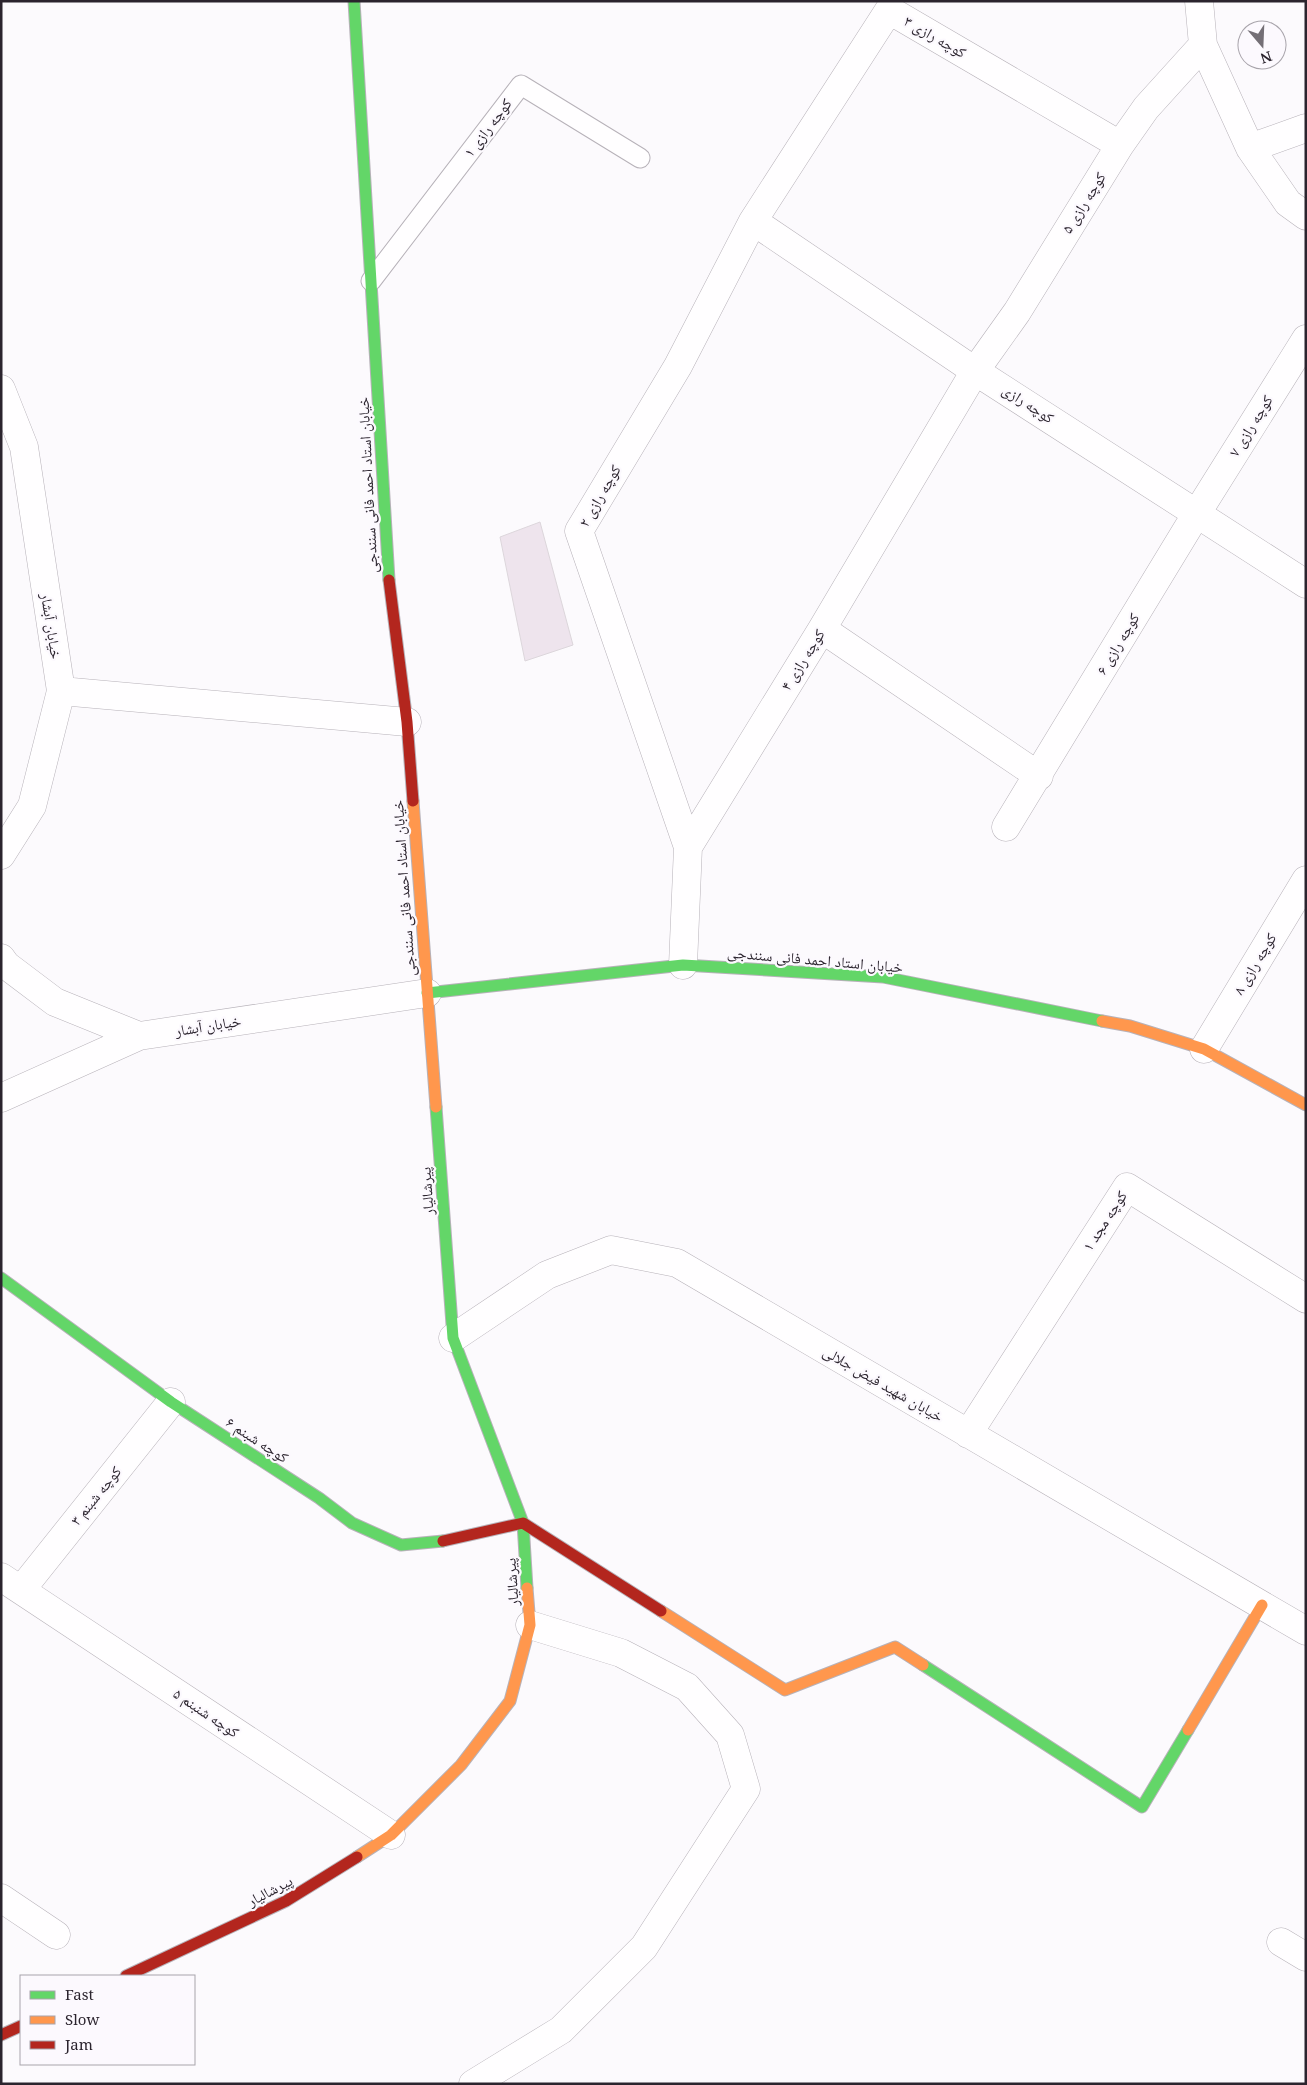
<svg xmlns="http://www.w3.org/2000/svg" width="1307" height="2085" font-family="'Noto Serif','Noto Naskh Arabic',serif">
<rect width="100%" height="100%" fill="#fcfafd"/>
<path fill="#eee4ed" stroke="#dcd6db" d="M540,522L573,645L525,661L500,537Z"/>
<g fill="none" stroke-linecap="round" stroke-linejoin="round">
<g stroke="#b7b2b9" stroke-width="21">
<path id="lane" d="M371,281L521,85L640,158"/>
</g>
<g stroke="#b7b2b9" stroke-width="29">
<path id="street" d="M1199,1L1203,45L1250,148L1288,203L1306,216
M1250,148L1306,128
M753,221L975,371L1306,584
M1,389L24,447L61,691L32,806L1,855
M822,629L1039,776
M61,691L407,722
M1006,827L1197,513L1306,339
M688,847L579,531L678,366L753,221L889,10L1120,145
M1,958L6,965L55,1002L139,1036
M683,965L688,847L822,629L975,371L1017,312L1120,145L1146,108L1203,45
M1204,1049L1306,880
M1,1098L139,1036L427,993
M453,1338L547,1275L611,1250L677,1263L1306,1631
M968,1434L1127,1187L1306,1299
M1,1577L391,1835
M21,1590L171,1402
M1,1898L56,1935
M1281,1942L1306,1957
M473,2084L561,2030L644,1947L746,1789L730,1735L687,1687L621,1653L530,1625"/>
</g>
<g stroke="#b7b2b9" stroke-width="13">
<path id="fast" d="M354,1L389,580
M427,993L683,965L883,977L1102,1021
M436,1107L453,1338L523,1523L527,1588
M1,1278L171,1402L319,1498L352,1523L401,1545L443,1541
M923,1665L1142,1807L1188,1730"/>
</g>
<g stroke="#b7b2b9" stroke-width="13">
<path id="slow" d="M413,801L436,1107
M1102,1021L1130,1026L1204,1049L1306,1105
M661,1611L785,1690L895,1647L923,1665
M1188,1730L1262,1605
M357,1857L391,1835L461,1765L510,1701L530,1625L527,1588"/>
</g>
<g stroke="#b7b2b9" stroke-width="13">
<path id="jam" d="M389,580L407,722L413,801
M443,1541L523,1523L661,1611
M126,1976L286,1901L357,1857
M1,2035L21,2026"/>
</g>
<use href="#lane" stroke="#fffeff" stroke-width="19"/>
<use href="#street" stroke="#fffeff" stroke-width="28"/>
<use href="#fast" stroke="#63d668" stroke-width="11"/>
<use href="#slow" stroke="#ff974d" stroke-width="11"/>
<use href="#jam" stroke="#b3261e" stroke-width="11"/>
</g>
<g text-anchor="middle" stroke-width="4.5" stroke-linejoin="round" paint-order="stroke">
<g font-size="15" fill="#2b242e" stroke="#fcf9fe">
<text transform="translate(935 37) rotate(30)" y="5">کوچه رازی ۳</text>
<text transform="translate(488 128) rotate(-53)" y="5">کوچه رازی ۱</text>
<text transform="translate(1084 203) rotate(-58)" y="5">کوچه رازی ۵</text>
<text transform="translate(1028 404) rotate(33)" y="5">کوچه رازی</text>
<text transform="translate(1251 426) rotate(-58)" y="5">کوچه رازی ۷</text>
<text transform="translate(368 485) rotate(-93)" y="5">خیابان استاد احمد فانی سنندجی</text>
<text transform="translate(600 496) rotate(-60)" y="5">کوچه رازی ۲</text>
<text transform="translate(51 626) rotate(81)" y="5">خیابان آبشار</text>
<text transform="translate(1118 644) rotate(-59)" y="5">کوچه رازی ۶</text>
<text transform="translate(803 660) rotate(-58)" y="5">کوچه رازی ۴</text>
<text transform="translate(404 888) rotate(-94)" y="5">خیابان استاد احمد فانی سنندجی</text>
<text transform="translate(815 960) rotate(5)" y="5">خیابان استاد احمد فانی سنندجی</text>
<text transform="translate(1255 964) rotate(-59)" y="5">کوچه رازی ۸</text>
<text transform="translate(208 1026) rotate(-9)" y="5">خیابان آبشار</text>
<text transform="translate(427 1191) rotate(-94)" y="5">پیرشالیار</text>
<text transform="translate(1105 1221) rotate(-57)" y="5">کوچه مجد ۱</text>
<text transform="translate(883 1384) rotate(30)" y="5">خیابان شهید فیض جلالی</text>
<text transform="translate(257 1440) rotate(33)" y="5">کوچه شبنم ۶</text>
<text transform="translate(96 1496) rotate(-51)" y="5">کوچه شبنم ۳</text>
<text transform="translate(512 1582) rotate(-94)" y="5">پیرشالیار</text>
<text transform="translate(206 1713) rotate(34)" y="5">کوچه شنبنم ۵</text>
<text transform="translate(270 1891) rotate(-28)" y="5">پیرشالیار</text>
</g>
</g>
<rect width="1307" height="2085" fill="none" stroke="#2b242e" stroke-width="5"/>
<rect x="20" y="1975" width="175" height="90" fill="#fcf9fe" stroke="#a8a4ab"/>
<rect x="30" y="1991" width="25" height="8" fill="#63d668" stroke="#a8a4ab"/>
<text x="65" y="2000" font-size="15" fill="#2b242e">Fast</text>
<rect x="30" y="2016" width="25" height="8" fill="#ff974d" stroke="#a8a4ab"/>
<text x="65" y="2025" font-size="15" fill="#2b242e">Slow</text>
<rect x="30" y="2041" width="25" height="8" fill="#b3261e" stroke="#a8a4ab"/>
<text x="65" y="2050" font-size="15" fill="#2b242e">Jam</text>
<g transform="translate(1262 45) rotate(161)"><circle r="24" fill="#fcf9fe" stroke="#a8a4ab"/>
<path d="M0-4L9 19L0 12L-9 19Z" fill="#746f76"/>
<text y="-8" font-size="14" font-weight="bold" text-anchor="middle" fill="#2b242e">N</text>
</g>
</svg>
